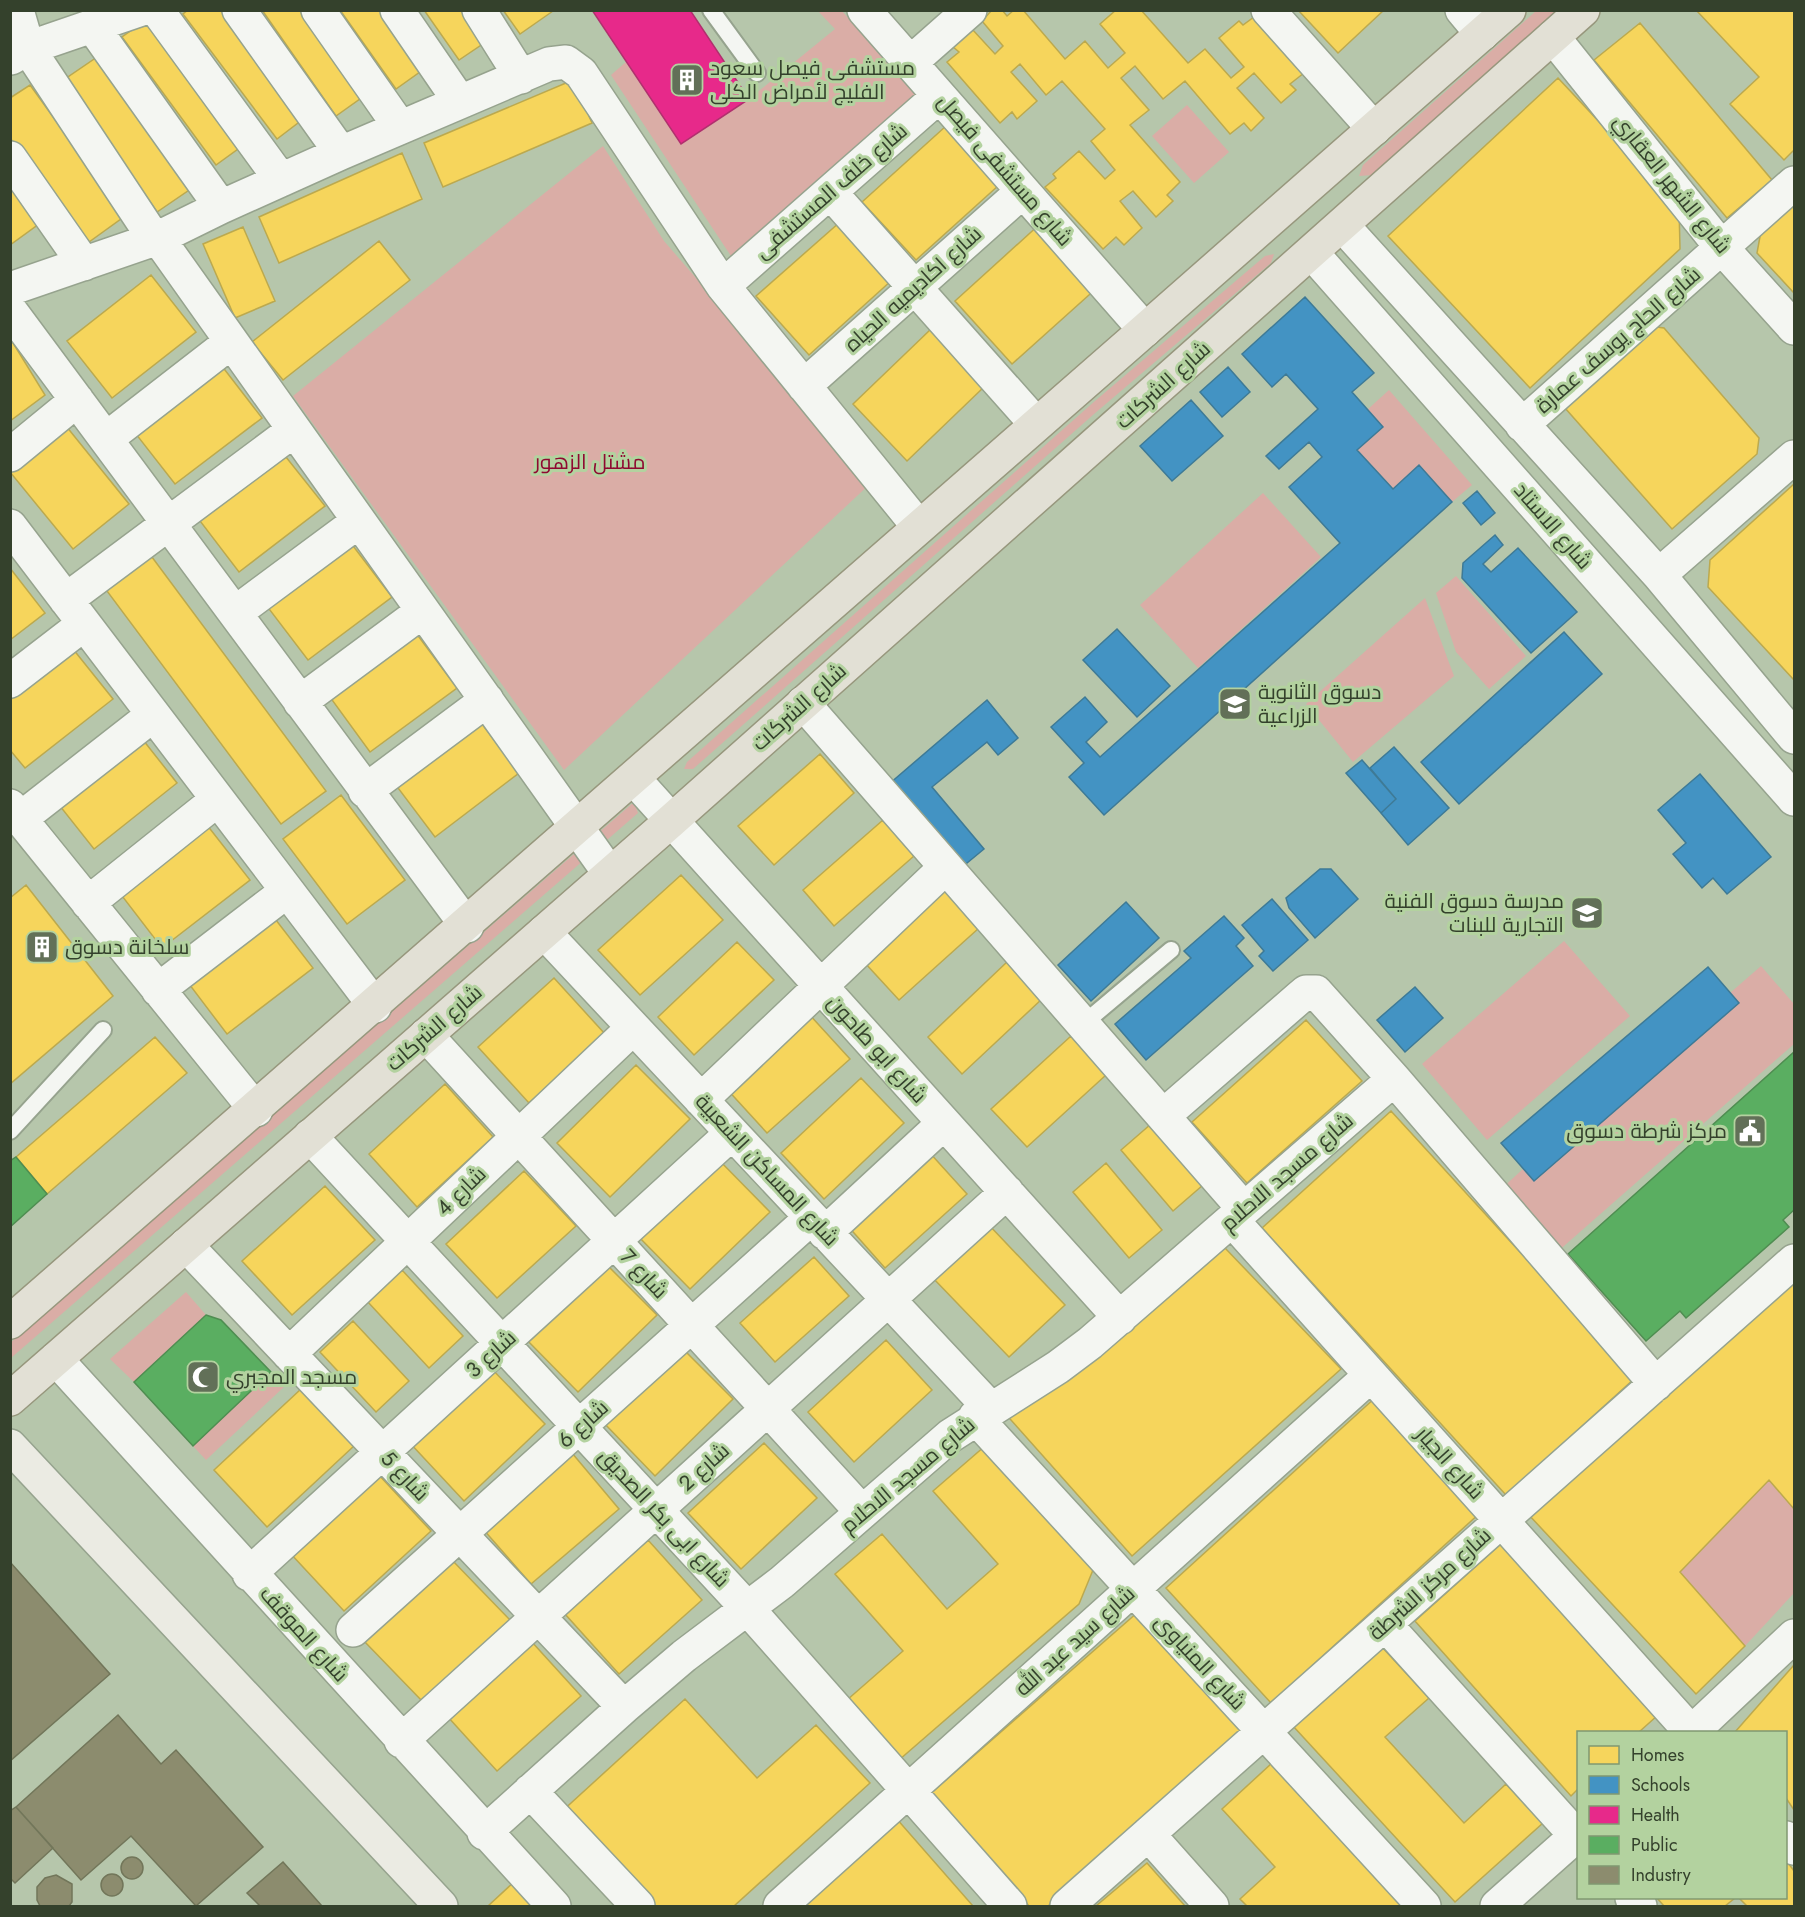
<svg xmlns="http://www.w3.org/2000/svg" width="1805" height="1917" font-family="Jost,Cairo,sans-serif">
<rect width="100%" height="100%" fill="#b6c6ab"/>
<path fill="#daada6" d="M818,11H842L919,98L733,259L611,75L626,62L681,144L749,99L835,29Z
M1536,11H1556L1373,175L1359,176L1363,165Z
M1187,105L1229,152L1194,183L1152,136Z
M603,146L664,241L872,482L564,770L293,396Z
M1274,254L1271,263L1094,414L693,769H684L687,762L1095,401L1265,256Z
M1389,390L1472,485L1452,502L1419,465L1393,489L1357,450L1382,427L1367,410Z
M1263,493L1321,557L1198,668L1140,605Z
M1456,576L1526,656L1489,689L1456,652L1436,593Z
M1425,598L1454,676L1353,762L1306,704Z
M634,802L638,813L11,1358L10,1343Z
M1564,941L1630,1016L1487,1140L1422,1064Z
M1761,966L1794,1004V1044L1556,1253L1500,1190L1523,1169L1534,1181L1738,1003L1730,993Z
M186,1292L206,1315L134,1382L110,1359Z
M271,1372L285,1386L206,1460L193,1446Z
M1769,1480L1794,1509V1593L1745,1646L1680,1572Z"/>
<path fill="#f6d55c" stroke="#bca94e" stroke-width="1.5" d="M188,10H234L311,113L277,139L183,14Z
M262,10H314L371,91L336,116Z
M340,10H393L431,64L396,89Z
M424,10H475L493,37L459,60Z
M503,10H552L553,11L520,34Z
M992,10H1002L1007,16L1014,10H1023L1065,59L1085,41L1108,68L1125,53L1100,24L1116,10H1141L1188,63L1205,49L1231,78L1244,67L1219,38L1239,21L1243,25L1254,17L1304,73L1290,84L1296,90L1281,103L1254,73L1237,88L1264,118L1251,131L1244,123L1230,134L1185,81L1163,99L1135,66L1121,78L1149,110L1130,125L1180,182L1167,195L1173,201L1156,217L1133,191L1120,201L1142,228L1124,245L1116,237L1103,249L1045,187L1056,178L1053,174L1079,151L1105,179L1115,170L1091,141L1105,129L1062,81L1046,95L1020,64L1011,72L1037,101L1017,119L1012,112L1000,123L947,62L959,52L952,46L972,29L995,54L1003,46L982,21Z
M1298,10H1384L1338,53Z
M1696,10H1794V150L1784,160L1730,104L1759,77Z
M156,13L249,141L216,165L122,37Z
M1640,23L1772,180L1727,218L1594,60Z
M103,53L195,186L157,212L65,79Z
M1558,78L1679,207L1680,249L1530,388L1388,236Z
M573,80L592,123L443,187L424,143Z
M30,85L125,216L89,242L10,138V98Z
M946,126L999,185L916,260L862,202Z
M402,153L422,199L279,263L259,217Z
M10,177L43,221L10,245Z
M1794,200V293L1757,253L1761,231Z
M840,222L892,280L809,355L756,296Z
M1041,223L1099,286L1012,364L955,301Z
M243,227L275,301L235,318L203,244Z
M379,241L410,280L283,380L252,342Z
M151,275L196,332L112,398L67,341Z
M1642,325L1664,328L1759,438L1757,454L1672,529L1565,408L1614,365L1609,353Z
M931,329L985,386L907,461L853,404Z
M10,338L45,395L10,421Z
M218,361L262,418L175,484L132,429Z
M62,421L129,504L73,549L10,472V463Z
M282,452L325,506L239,572L197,517Z
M1794,484V680L1708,587L1710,560Z
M347,538L392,597L308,660L263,601Z
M146,549L326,791L281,824L101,583Z
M10,568L45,613L10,640Z
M413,629L457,688L370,752L327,693Z
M69,644L113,699L25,768L10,750V690Z
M476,716L519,773L435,837L392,780Z
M136,731L177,783L94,849L52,796Z
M820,754L854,793L774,865L738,826Z
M341,795L405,880L347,924L283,839Z
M883,820L914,856L834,926L803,890Z
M207,825L250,880L162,948L119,892Z
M681,875L723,920L640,995L598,950Z
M26,885L113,996L10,1084V898Z
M945,891L979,928L899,1000L865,963Z
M269,911L313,968L227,1034L183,976Z
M737,942L774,980L694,1055L658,1017Z
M1008,961L1043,998L962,1074L928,1037Z
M554,978L605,1034L529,1103L478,1047Z
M808,1013L850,1059L767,1133L725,1087Z
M1306,1020L1362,1081L1247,1183L1192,1122Z
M1071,1036L1106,1075L1027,1147L991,1109Z
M155,1037L187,1073L47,1194L16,1157Z
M636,1065L690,1119L610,1197L557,1143Z
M861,1078L904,1123L824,1199L781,1153Z
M445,1084L493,1137L417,1207L369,1154Z
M1391,1111L1635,1378L1506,1495L1262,1228Z
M1151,1124L1203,1185L1173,1211L1121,1150Z
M929,1152L967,1194L885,1268L847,1225Z
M714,1155L770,1212L690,1289L635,1233Z
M1106,1163L1162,1230L1129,1258L1073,1192Z
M524,1171L576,1226L497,1298L446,1244Z
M325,1186L375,1240L292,1315L242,1261Z
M988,1224L1065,1305L1009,1357L932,1277Z
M1225,1248L1341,1369L1132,1556L1003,1411L1084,1368Z
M814,1257L849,1296L775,1362L740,1323Z
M604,1262L657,1315L578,1392L525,1338Z
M402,1270L463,1336L429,1368L367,1301Z
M1794,1274V1509L1769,1480L1680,1572L1745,1646L1696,1694L1528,1514Z
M353,1321L409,1381L376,1412L320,1352Z
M886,1340L932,1390L854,1462L808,1412Z
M680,1346L733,1399L655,1476L603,1422Z
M489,1366L545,1424L464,1501L409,1442Z
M301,1389L355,1445L267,1527L214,1470Z
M1376,1397L1481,1512L1271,1703L1166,1588Z
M764,1443L817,1498L741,1569L688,1513Z
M985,1446L1093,1570L1079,1604L899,1760L847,1700L903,1651L835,1574L882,1534L947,1609L998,1564L933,1491Z
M572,1453L619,1509L531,1584L483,1529Z
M377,1473L431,1531L344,1611L290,1553Z
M648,1540L702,1600L619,1674L565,1614Z
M1503,1542L1658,1715L1639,1732H1578V1789L1571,1796L1415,1621Z
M451,1559L510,1620L423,1702L364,1641Z
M1138,1612L1245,1734L1048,1906H1029L930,1794Z
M531,1641L581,1696L497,1771L448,1717Z
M1381,1646L1429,1698L1385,1737L1464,1823L1506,1784L1543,1823L1455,1902L1293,1726Z
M1794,1665V1810L1786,1798V1732H1735Z
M685,1699L757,1778L816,1725L870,1783L734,1906H651L559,1814Z
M1272,1763L1404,1906H1247L1240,1899L1275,1867L1222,1809Z
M896,1818L973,1906H796Z
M1786,1860L1794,1871V1906H1747L1739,1898H1786Z
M1147,1863L1185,1906H1096Z
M515,1881L539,1906H488Z
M1657,1898H1735L1725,1906H1664Z"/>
<path fill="#4393c3" stroke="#3e7a96" stroke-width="1.5" d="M1305,297L1374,373L1352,392L1383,427L1357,450L1393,489L1419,465L1452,502L1104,815L1069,777L1084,763L1051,727L1085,697L1107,722L1086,742L1100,757L1340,543L1289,487L1322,457L1309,442L1279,469L1266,456L1318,409L1286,374L1272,387L1242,354Z
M1228,367L1250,392L1222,417L1200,392Z
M1191,400L1223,436L1172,481L1140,446Z
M1477,491L1495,513L1481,525L1463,503Z
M1495,535L1503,545L1483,564L1491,572L1518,548L1577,612L1531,653L1462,578L1463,563Z
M1117,629L1170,686L1137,717L1083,660Z
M1564,632L1602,674L1459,804L1421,762Z
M987,700L1018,738L998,755L987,742L932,787L984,849L961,868L889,784Z
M1394,747L1449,808L1408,845L1381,813L1396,799L1370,768Z
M1362,760L1396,799L1381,813L1346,773Z
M1700,774L1771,857L1727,894L1713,878L1702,888L1673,854L1686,843L1658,810Z
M1320,869H1331L1358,899L1315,938L1289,908L1286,898Z
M1272,899L1308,940L1273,971L1259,956L1264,951L1242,925Z
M1126,902L1159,938L1091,1001L1058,965Z
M1224,916L1244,938L1236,946L1253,966L1146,1060L1115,1024L1191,958L1184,951Z
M1708,967L1739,1003L1534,1181L1501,1143Z
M1415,987L1443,1018L1405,1052L1377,1020Z"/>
<path fill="#e7298a" stroke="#b1306e" stroke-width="1.5" d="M592,10H690L749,99L681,144Z"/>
<path fill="#5aae61" stroke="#4f8d51" stroke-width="1.5" d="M1794,1052V1210L1783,1220L1789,1227L1686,1318L1680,1311L1646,1341L1568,1254Z
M16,1157L47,1194L10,1227V1161Z
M206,1315L221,1320L271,1372L193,1446L134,1382Z"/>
<path fill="#8c8c6e" stroke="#72765a" stroke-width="1.5" d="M10,1562L110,1674L10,1761Z
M118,1715L161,1764L176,1750L263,1847L196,1906L131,1836L81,1880L16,1807Z
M16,1807L53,1848L15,1883L10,1878V1811Z
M121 1868a11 11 0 1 1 22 0a11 11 0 1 1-22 0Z
M283,1862L322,1906H260L247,1893Z
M101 1885a11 11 0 1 1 22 0a11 11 0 1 1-22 0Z
M56,1875L72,1884V1902L69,1906H40L37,1900V1887L45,1878Z"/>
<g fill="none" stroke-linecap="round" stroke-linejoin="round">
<g stroke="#96a38e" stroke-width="20">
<path id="lane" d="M711,10L757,73
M1083,1024L1171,950
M10,1131L103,1030"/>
</g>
<g stroke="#96a38e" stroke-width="36">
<path id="street" d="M17,10L28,48L155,240
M157,10L281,180
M239,10L341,153
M318,10L400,127
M397,10L460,102
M479,10L521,77
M864,10L1145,330
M1268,10L1374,129
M1462,10L1482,34
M93,27L221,207
M1553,37L1722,248L1794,328
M11,58L28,48L139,10
M910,63L970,10
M10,158L84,264
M830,192L1036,424
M1343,226L1659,575L1794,737
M158,238L610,874
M1312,253L1794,799
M723,286L939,96
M10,289L158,238L221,207L341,153L549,64L566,62L581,73L723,286L919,527
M10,310L467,926
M804,386L1023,191
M1522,425L1794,183
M106,439L231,342
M10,455L77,400
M10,526L375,1006
M1659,575L1794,457
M66,600L294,430
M235,613L359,521
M10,681L84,624
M300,702L423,611
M803,703L1244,1209
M635,780L1120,1318
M365,791L487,700
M10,806L256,1110
M20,819L153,715
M88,903L217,800
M544,932L990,1408
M158,990L287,891
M426,1035L862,1512
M701,1100L946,867
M1163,1116L1300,997L1306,992H1316L1394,1079L1656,1384
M310,1136L748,1609L1010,1906
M1232,1220L1691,1732
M825,1233L944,1123
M186,1245L624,1707
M289,1354L633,1028
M56,1359L554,1906
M975,1417L1424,1906
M249,1574L732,1133
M1385,1624L1578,1838
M353,1630L811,1218
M1692,1732L1794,1636
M401,1741L1007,1192
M530,1791L638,1906
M484,1833L624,1707L684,1656L782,1582L950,1436L1058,1367L1090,1343L1394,1079
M1148,1834L1212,1906
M1786,1838L1794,1848
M1632,1898L1640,1906
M780,1906L1371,1375
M1067,1906L1794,1261
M1497,1906L1578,1834"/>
</g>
<g stroke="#96a38e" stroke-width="36">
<path id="secondary" d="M10,1446L441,1906"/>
</g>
<g stroke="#97977d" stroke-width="36">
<path id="primary" d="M10,1322C513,888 1010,448 1509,10
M10,1399L671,821L1583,10"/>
</g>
<use href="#lane" stroke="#f4f6f2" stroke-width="16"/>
<use href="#street" stroke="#f4f6f2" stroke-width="33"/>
<use href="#secondary" stroke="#ebebe3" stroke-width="33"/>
<use href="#primary" stroke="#e2e0d5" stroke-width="33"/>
</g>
<defs>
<g id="building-square" transform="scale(1.725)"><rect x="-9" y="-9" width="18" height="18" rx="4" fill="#627058" stroke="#b3d29f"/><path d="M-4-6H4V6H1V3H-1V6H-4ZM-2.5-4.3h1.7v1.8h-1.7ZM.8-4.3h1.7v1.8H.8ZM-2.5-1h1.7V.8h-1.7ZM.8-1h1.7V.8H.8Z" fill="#fff"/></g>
<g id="school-square" transform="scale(1.725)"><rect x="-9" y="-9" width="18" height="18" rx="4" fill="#627058" stroke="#b3d29f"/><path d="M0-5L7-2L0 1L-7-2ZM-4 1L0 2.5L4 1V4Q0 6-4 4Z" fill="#fff"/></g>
<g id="civic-square" transform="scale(1.725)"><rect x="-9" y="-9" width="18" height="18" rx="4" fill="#627058" stroke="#b3d29f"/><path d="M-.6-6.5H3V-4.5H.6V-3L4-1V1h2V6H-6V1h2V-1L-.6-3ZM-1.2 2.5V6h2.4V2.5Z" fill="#fff"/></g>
<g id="mosque-square" transform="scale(1.725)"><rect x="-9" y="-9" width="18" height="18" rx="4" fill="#627058" stroke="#b3d29f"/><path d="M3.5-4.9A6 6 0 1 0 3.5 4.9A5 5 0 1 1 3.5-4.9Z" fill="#fff"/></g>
</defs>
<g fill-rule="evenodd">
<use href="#building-square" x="687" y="80"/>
<use href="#school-square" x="1235" y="704"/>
<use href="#school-square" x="1587" y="913"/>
<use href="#building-square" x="42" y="947"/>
<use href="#civic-square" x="1750" y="1131"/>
<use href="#mosque-square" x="203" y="1377"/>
</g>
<g text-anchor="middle" stroke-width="6" stroke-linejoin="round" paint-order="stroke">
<g font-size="21" fill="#34412c" stroke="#b3d29f" text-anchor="start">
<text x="710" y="75">مستشفى فيصل سعود<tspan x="710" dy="24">الفليج لأمراض الكلى</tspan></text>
<text x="1258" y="699">دسوق الثانوية<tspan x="1258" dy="24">الزراعية</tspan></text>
<text x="1564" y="908" text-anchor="end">مدرسة دسوق الفنية<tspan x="1564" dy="24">التجارية للبنات</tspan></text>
<text x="65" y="954">سلخانة دسوق</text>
<text x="1727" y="1138" text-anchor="end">مركز شرطة دسوق</text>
<text x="226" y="1384">مسجد المجبري</text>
</g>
<g font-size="21" fill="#34412c" stroke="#b3d29f">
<text transform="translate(1005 170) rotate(49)" y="7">شارع مستشفى فيصل</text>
<text transform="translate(1672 184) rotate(51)" y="7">شارع الشهر العقاري</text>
<text transform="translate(831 191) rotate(-41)" y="7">شارع خلف المستشفى</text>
<text transform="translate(913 289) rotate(-42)" y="7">شارع اكاديميه الحياه</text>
<text transform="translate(1618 340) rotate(-41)" y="7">شارع الحاج يوسف عمارة</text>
<text transform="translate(1163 385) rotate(-42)" y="7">شارع الشركات</text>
<text transform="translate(1553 526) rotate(49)" y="7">شارع الاستاد</text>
<text transform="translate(799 707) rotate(-42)" y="7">شارع الشركات</text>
<text transform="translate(434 1028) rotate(-41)" y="7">شارع الشركات</text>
<text transform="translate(877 1049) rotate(48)" y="7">شارع ابو طاحون</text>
<text transform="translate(767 1170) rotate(47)" y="7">شارع المساكن الشعبية</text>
<text transform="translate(1287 1172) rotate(-41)" y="7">شارع مسجد الاحلام</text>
<text transform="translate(461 1191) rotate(-44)" y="7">شارع 4</text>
<text transform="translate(644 1274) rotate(47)" y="7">شارع 7</text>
<text transform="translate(491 1354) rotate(-42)" y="7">شارع 3</text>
<text transform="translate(583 1424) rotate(-42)" y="7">شارع 6</text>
<text transform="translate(1450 1463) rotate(48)" y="7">شارع الجيار</text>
<text transform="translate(704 1467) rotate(-42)" y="7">شارع 2</text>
<text transform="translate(908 1475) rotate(-40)" y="7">شارع مسجد الاحلام</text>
<text transform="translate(405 1476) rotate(47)" y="7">شارع 5</text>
<text transform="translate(664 1518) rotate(47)" y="7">شارع ابى بكر الصديق</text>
<text transform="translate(1430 1584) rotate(-42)" y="7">شارع مركز الشرطة</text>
<text transform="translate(304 1634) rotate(48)" y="7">شارع الموقف</text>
<text transform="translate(1075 1641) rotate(-42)" y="7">شارع سيد عبد الله</text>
<text transform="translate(1200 1662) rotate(47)" y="7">شارع المنياوى</text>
</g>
<g font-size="21" fill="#8f0831" stroke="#b3d29f">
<text x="590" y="469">مشتل الزهور</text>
</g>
</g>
<rect width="1805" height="1917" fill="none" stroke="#34412c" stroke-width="24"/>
<rect x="1577" y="1731" width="210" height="168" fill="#b3d29f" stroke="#809871" stroke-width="1.5"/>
<rect x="1589" y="1746" width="30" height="18" fill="#f6d55c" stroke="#809871" stroke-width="1.5"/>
<text x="1631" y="1761" font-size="18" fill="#34412c">Homes</text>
<rect x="1589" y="1776" width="30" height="18" fill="#4393c3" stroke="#809871" stroke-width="1.5"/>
<text x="1631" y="1791" font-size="18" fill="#34412c">Schools</text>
<rect x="1589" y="1806" width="30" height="18" fill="#e7298a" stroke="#809871" stroke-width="1.5"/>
<text x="1631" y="1821" font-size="18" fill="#34412c">Health</text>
<rect x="1589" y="1836" width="30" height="18" fill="#5aae61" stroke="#809871" stroke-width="1.5"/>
<text x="1631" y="1851" font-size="18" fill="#34412c">Public</text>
<rect x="1589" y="1866" width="30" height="18" fill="#8c8c6e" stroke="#809871" stroke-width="1.5"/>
<text x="1631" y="1881" font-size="18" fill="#34412c">Industry</text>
</svg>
